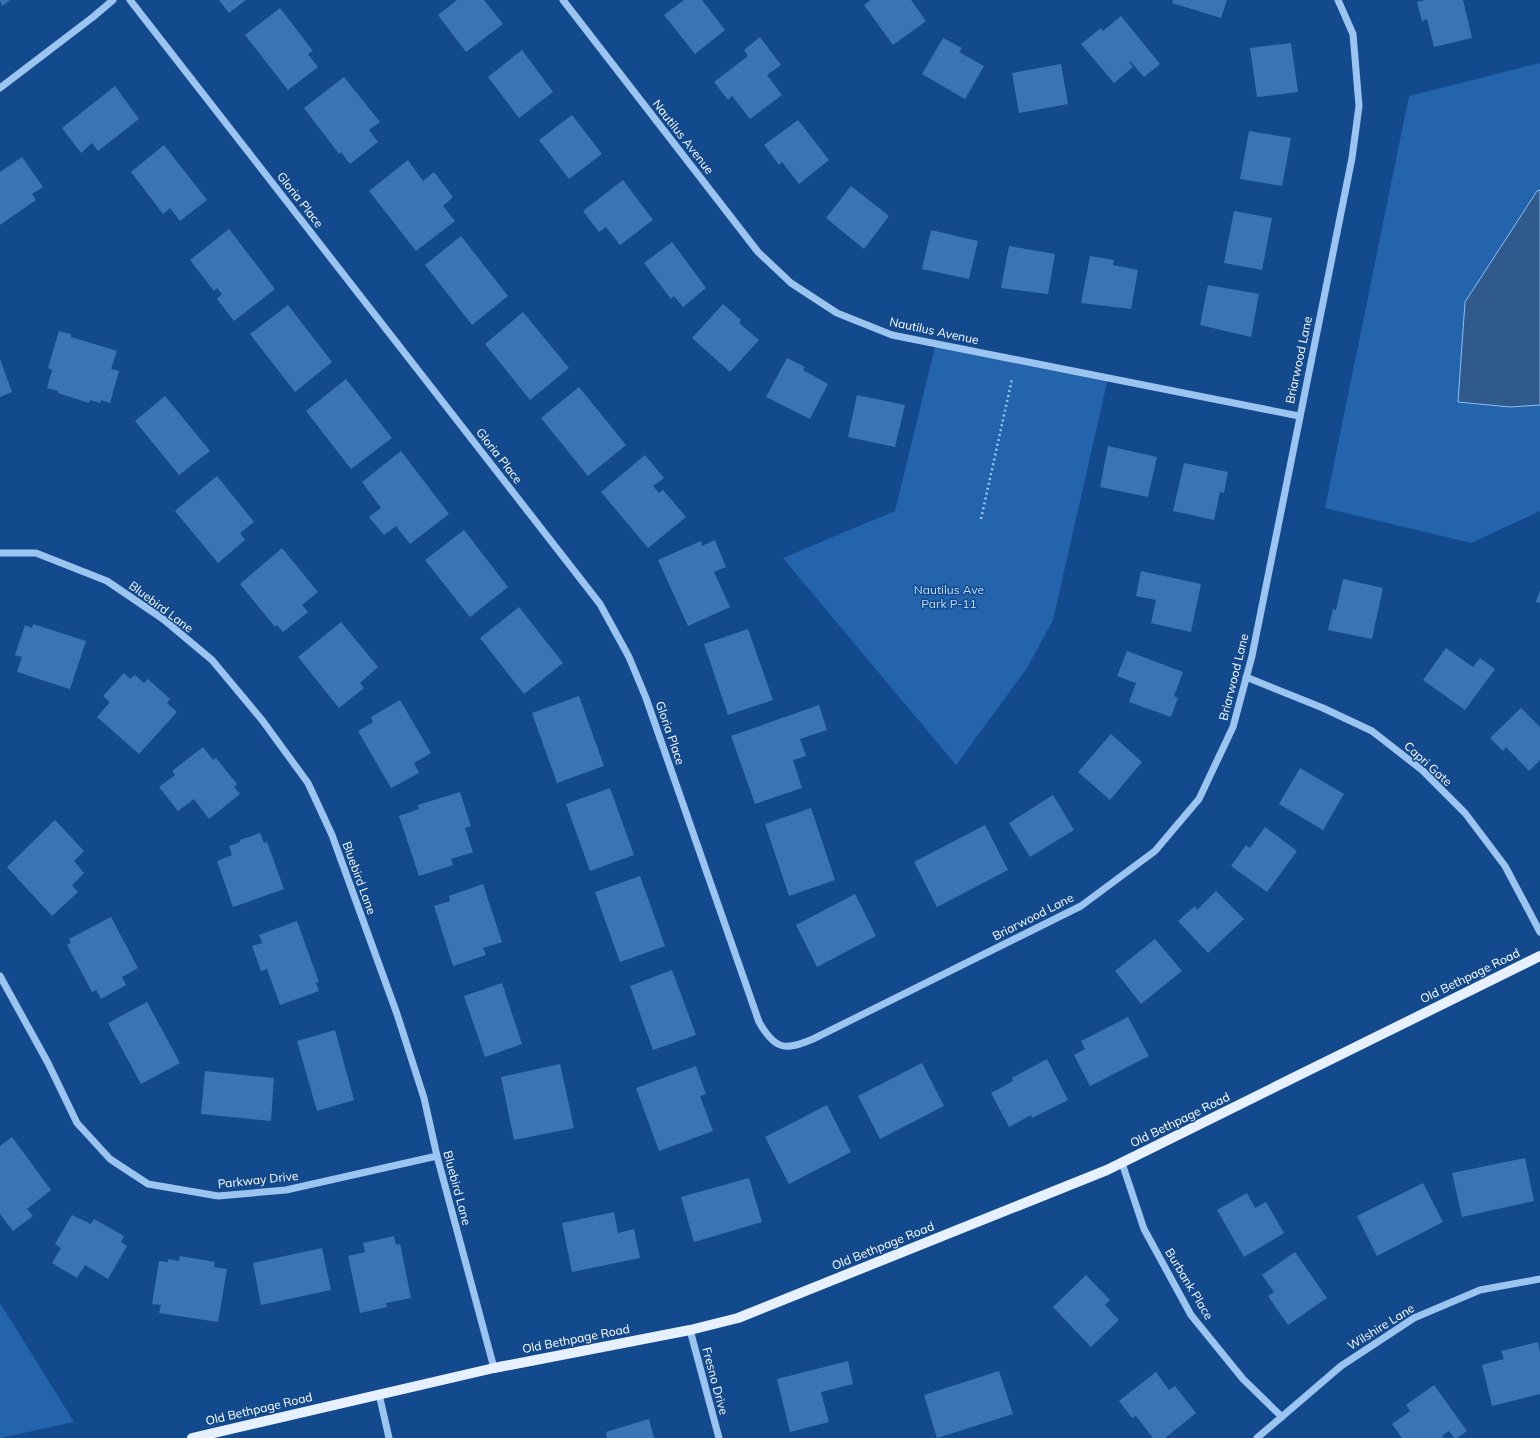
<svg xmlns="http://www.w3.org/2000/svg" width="1540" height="1438" font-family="Mulish,sans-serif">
<rect width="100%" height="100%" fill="#134a8d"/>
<path fill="#2464ac" d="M1540,63V190L1537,191L1458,402L1510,407L1540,405V511L1471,543L1325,508L1409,96Z
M936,343L1108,378L1053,620L1027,668L956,765L783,558L895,511Z
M0,1303L74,1422L0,1438Z"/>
<path fill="#305a8b" stroke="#8dbff4" d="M1540,190V405L1510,407L1458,402L1465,302L1537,191Z"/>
<path fill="#3b74b6" d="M0,0H10L2,6Z
M219,0H246L229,13Z
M457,0H484L503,24L466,52L438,15Z
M684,0H702L725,30L695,54L664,15Z
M871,0H911L926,21L893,45L864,5Z
M1173,0H1227L1221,18L1172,3Z
M1425,0H1463L1472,38L1434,47L1427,19L1422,21L1417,2Z
M280,8L313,51L308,54L318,67L288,90L245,35Z
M1121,16L1160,64L1144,77L1130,61L1129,62L1133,67L1114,83L1081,44L1101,28L1103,31Z
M760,37L781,65L767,75L782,95L750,119L732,96L728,100L714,82L748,56L744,50Z
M943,38L962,48L959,52L984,66L965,99L922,74Z
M1291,43L1298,92L1257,97L1250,48Z
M522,50L553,92L519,118L488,77Z
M1061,64L1068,104L1019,113L1012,73Z
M344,77L380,122L369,130L378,142L350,164L341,152L339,154L304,108Z
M115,86L139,119L98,151L92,143L81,153L62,128Z
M572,115L602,154L569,179L539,140Z
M798,120L829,160L799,184L782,162L779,165L764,145Z
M1249,131L1291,138L1282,186L1240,179Z
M164,145L207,200L180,221L170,208L163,214L131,172Z
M22,157L43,187L32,194L36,200L0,225V172Z
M408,160L423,181L434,172L453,197L443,206L455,221L416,251L369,191Z
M623,180L653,220L620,245L606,227L599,232L583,211Z
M851,186L889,216L864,249L826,218Z
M1234,211L1272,218L1262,270L1224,263Z
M229,229L275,289L234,321L217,299L222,294L217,288L214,291L190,260Z
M931,230L978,241L969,279L922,269Z
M461,236L508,296L472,325L425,265Z
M672,242L706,288L683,307L674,296L671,299L644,263Z
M1009,246L1055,254L1048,294L1001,288Z
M1090,256L1114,260L1113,265L1138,270L1131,309L1081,303Z
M1208,285L1259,294L1251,337L1200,325Z
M723,304L741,320L739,323L759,340L730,372L692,338Z
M288,305L332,362L295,392L250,334Z
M523,312L569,368L530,400L485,344Z
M59,331L71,334V337L117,351L111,369L119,371L110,403L101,400L100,403L90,400L89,403L58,393V391L47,388L52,370L48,368Z
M787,358L805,367L803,370L828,384L810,419L766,397Z
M0,359L12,392L0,397Z
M346,379L392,438L351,469L306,411Z
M579,387L626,445L588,476L541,418Z
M857,395L905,405L895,447L848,437Z
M165,396L210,451L179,475L135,421Z
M1108,446L1157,457L1148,497L1100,487Z
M401,451L449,514L410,544L396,526L384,535L369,517L381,508L362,482Z
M645,455L664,478L653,486L659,493L663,490L686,517L648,548L601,492Z
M1184,463L1228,472L1224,493L1220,492L1214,520L1173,511Z
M217,476L254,522L240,533L245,540L218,563L175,511Z
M464,530L508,587L470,617L425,560Z
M715,540L726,567L714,572L730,607L688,626L658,560L701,541L702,546Z
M282,548L318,592L302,605L308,612L283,632L277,625L275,627L240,584Z
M1141,571L1201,584L1191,632L1151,623L1156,600L1136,596Z
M1343,579L1383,588L1372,639L1328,630L1333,609L1336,610Z
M1540,590V603L1536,602Z
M519,607L563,663L524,694L480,638Z
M341,622L378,667L360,683L364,688L339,708L298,657Z
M33,624L86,641L70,689L17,672L22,657L15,655L25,625L32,628Z
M748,629L773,700L728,715L704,644Z
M1446,648L1473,667L1480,658L1495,669L1465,710L1423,680Z
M1127,651L1183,672L1174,696L1178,698L1171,717L1129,702L1136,683L1117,676Z
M124,673L130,679L135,675L144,683L148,679L170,699L167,703L177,712L139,754L97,717L110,702L103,696Z
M579,696L604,766L557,783L532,713Z
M400,700L431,753L414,763L419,773L391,788L358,731L373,722L371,717Z
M819,705L827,730L800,739L806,756L793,760L802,788L755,804L731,736Z
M1521,708L1540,727V760L1529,771L1506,747L1503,751L1490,738Z
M1111,734L1142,762L1110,800L1078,772Z
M203,747L213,760L216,758L237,784L234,787L240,794L209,819L194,799L178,811L159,787L175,775L172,771Z
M1300,768L1344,794L1323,830L1279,804Z
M610,788L634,855L590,871L566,804Z
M460,792L471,826L465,828L473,852L451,859L453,865L419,876L399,816L419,809L418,805Z
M1053,795L1074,830L1030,857L1009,823Z
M811,808L835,880L789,896L765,824Z
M55,820L84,851L74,861L84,873L72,885L78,892L52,916L7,867Z
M985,825L1008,870L937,907L914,862Z
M1265,827L1297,851L1267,892L1231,866L1246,845L1250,848Z
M260,833L264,843L267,842L284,889L233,907L217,861L232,855L229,846L240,842V840Z
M640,876L665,946L620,962L595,892Z
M483,884L502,942L483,948L486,955L453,966L434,906L450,901L449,896Z
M1216,891L1244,919L1208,953L1178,921L1195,906L1197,910Z
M855,894L876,936L817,967L796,925Z
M111,917L138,968L122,977L126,985L101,999L96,990L92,992L67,945L71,943L69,939Z
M297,921L319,982L316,983L319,991L280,1005L267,969L261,971L252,946L262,943L259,935Z
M1155,939L1182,971L1141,1004L1115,971Z
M672,970L696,1035L653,1050L630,986Z
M502,983L522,1044L485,1057L464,996Z
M147,1002L180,1063L141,1084L108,1023Z
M1128,1017L1149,1056L1090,1086L1074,1055L1085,1049L1081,1041Z
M335,1030L354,1100L317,1111L297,1041Z
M1047,1059L1068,1100L1032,1118L1031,1115L1009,1127L991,1093L1013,1081L1012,1078Z
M922,1063L944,1106L880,1139L858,1096Z
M560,1064L574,1128L514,1140L501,1077Z
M696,1066L706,1094L700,1096L713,1131L659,1151L636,1088Z
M205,1071L274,1078L271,1121L201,1114Z
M827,1105L851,1152L789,1184L765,1137Z
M12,1137L51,1190L27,1209L33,1216L13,1231L0,1214V1146Z
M1525,1158L1534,1201L1462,1217L1452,1173Z
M749,1178L762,1222L694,1242L681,1197Z
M1423,1183L1443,1222L1377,1256L1357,1216Z
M1247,1193L1255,1208L1266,1202L1284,1233L1244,1257L1217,1210Z
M614,1212L618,1233L634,1229L640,1258L572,1272L562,1223Z
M72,1215L91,1224L94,1219L124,1236L121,1242L127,1246L108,1279L85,1265L77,1278L52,1263L61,1248L55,1244Z
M394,1236L396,1245L400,1244L411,1298L386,1303L387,1307L360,1313L348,1256L365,1252L363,1243Z
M322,1248L331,1290L261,1305L253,1263Z
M1295,1252L1327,1298L1288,1325L1268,1296L1274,1292L1262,1275Z
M180,1256L215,1262L214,1267L227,1269L218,1322L159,1313L161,1305L152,1304L159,1261L168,1262V1259L179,1261Z
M1086,1275L1110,1300L1105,1305L1119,1320L1091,1347L1053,1307Z
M1538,1342L1540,1352V1394L1492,1406L1482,1365L1504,1359L1501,1351Z
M848,1361L853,1384L821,1392L829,1422L790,1432L777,1379Z
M999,1371L1013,1414L937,1438L924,1395Z
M1156,1372L1169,1390L1175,1386L1196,1413L1165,1438H1153L1136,1416L1132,1418L1119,1401Z
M1434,1385L1467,1431L1457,1438H1454L1449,1431L1442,1436L1444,1438H1402L1392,1424L1410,1411L1406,1405Z
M649,1419L654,1438H607L606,1432Z"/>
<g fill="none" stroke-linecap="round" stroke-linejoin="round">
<path stroke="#9cc4f1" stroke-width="2.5" stroke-dasharray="2 3" stroke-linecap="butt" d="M981,519L1012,379"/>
<path stroke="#9cc4f1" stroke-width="7" d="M130,0L600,604L629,657L646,698L759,1022C775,1050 785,1051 813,1039L1081,906L1155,851L1199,799L1233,727L1252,656L1352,158L1359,106L1353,34L1338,0
M563,0L758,252L791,283L837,313L892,335L1299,416
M0,88L93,17L113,0
M0,553H36L107,581L163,619L212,660L262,720L308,783L332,835L397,1014L424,1098L437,1156L494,1368
M1246,677L1323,708L1372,731L1422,770L1465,813L1505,866L1540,932
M0,976L48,1063L77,1123L110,1159L148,1184L218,1196L286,1190L437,1156
M1122,1163L1144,1229L1191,1315L1243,1379L1282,1417
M690,1330L719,1438
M379,1394L389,1438
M1257,1438L1341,1366L1414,1318L1480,1290L1540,1279"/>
<path stroke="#e6f0ff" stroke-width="10" d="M192,1438L494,1368L690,1330L738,1318L1107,1170L1540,956"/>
</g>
<g text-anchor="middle" stroke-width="3" stroke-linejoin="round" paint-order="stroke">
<g font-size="12" fill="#fff" stroke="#134a8d">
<text transform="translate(683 137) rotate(52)" y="4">Nautilus Avenue</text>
<text transform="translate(300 200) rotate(52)" y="4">Gloria Place</text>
<text transform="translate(934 331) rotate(12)" y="4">Nautilus Avenue</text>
<text transform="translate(1299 360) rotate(-78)" y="4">Briarwood Lane</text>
<text transform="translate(499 456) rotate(52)" y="4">Gloria Place</text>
<text transform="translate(161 607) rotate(37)" y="4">Bluebird Lane</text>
<text transform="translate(1234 677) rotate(-76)" y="4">Briarwood Lane</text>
<text transform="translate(670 733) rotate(71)" y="4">Gloria Place</text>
<text transform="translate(1428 764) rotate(42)" y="4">Capri Gate</text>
<text transform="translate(359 878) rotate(70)" y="4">Bluebird Lane</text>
<text transform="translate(1033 917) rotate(-27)" y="4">Briarwood Lane</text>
<text transform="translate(1470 976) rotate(-26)" y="4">Old Bethpage Road</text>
<text transform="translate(1180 1120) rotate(-26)" y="4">Old Bethpage Road</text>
<text transform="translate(258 1180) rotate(-6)" y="4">Parkway Drive</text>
<text transform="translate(457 1188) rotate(75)" y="4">Bluebird Lane</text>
<text transform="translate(883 1246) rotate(-22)" y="4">Old Bethpage Road</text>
<text transform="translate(1189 1284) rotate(59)" y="4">Burbank Place</text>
<text transform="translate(1381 1327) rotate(-32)" y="4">Wilshire Lane</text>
<text transform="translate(576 1339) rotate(-11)" y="4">Old Bethpage Road</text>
<text transform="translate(715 1381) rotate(75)" y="4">Fresno Drive</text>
<text transform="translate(259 1409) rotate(-13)" y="4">Old Bethpage Road</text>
</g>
<g font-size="12" fill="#c2defc" stroke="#134a8d">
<text x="949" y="594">Nautilus Ave<tspan x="949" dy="14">Park P-11</tspan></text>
</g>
</g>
</svg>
